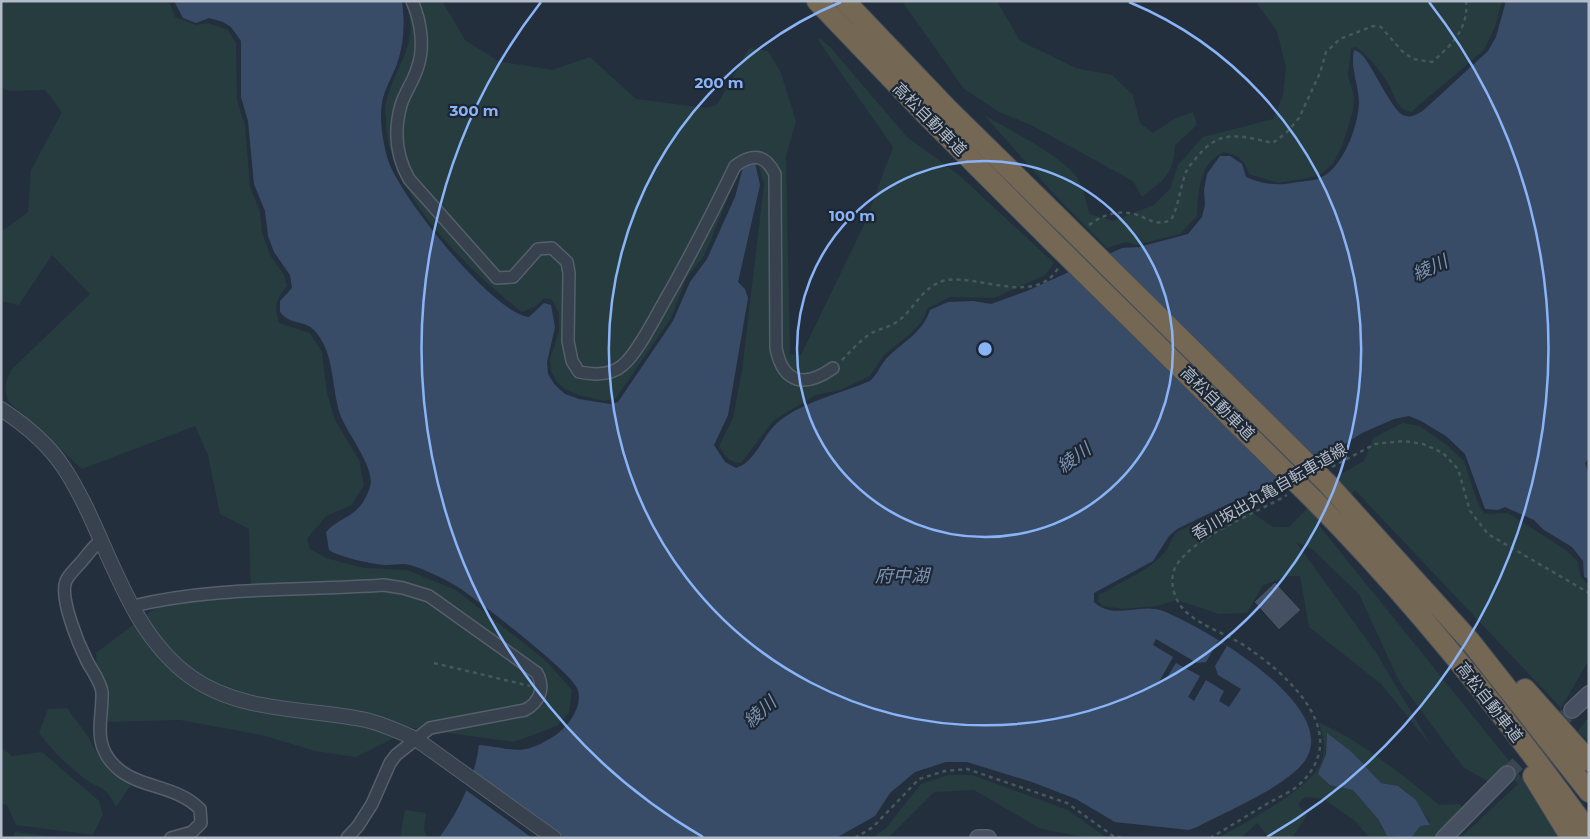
<svg xmlns="http://www.w3.org/2000/svg" width="1590" height="839" font-family="Montserrat,'Noto Sans JP',sans-serif">
<rect width="100%" height="100%" fill="#242f3e"/>
<path fill="#263c3f" d="M1,1H165L170,4L175,17L196,25L208,23L228,30L236,43L237,100L245,125L250,187L260,212L262,232L270,255L284,275L287,286C276,299 274,306 279,323L310,333L322,352L327,393L335,420L359,460L364,485L352,505L326,516L307,539L310,549L326,558L364,568L407,570L456,590L544,659L572,690L569,713L557,726L514,742L414,728L356,757L315,751L262,735L180,720L105,722L107,688L97,668L96,653L154,609L218,596L251,595L249,529L220,514L208,455L195,426L82,469L9,402C4,390 5,382 11,370L90,294L52,255L19,305L1,301V232L28,212L31,170L62,112L45,90L10,91L1,88Z
M405,1H442L465,40L498,61L552,70L590,57L636,99L706,108L717,105L749,48L768,51L781,73L796,121L786,156L790,354L801,355L864,225L893,147L818,40L821,39L830,47L907,137L959,175L1054,263L1045,275L994,298L950,297L928,308L922,321L910,334L884,355L870,376L840,390L816,395L774,420L741,463C728,462 725,456 719,446L733,418L742,371L764,184L755,153L747,152L704,256L687,277L671,318L616,398L605,401L578,395L566,390L557,382L551,371L550,359L559,332V313L552,300L544,298L536,306L522,312C469,271 387,192 386,122C386,116 384,108 386,103C394,65 422,44 405,1Z
M902,1H997L1020,41L1076,68L1112,75L1133,95L1140,123L1153,133L1176,118L1193,112L1197,125L1175,145C1174,174 1164,180 1142,197L1133,181L1031,125L999,112L964,89Z
M1255,1H1502L1495,27L1484,50L1411,112C1394,108 1395,93 1386,80C1377,67 1368,56 1356,47L1351,48L1348,75L1354,97L1353,110L1343,144L1333,164L1318,176L1278,183L1249,174C1245,160 1238,155 1224,152C1199,163 1198,191 1197,216L1180,234L1136,245L1126,242L1107,248L1054,194L984,115C1006,128 1068,159 1079,181C1084,190 1086,203 1090,214L1113,221L1154,205L1170,189L1178,165L1203,137L1273,119L1283,95L1286,67L1277,31Z
M1402,423L1420,426L1448,446L1464,461L1477,501L1484,514L1508,513L1566,550L1577,561L1581,577L1589,586V660L1561,708L1355,490L1317,523L1510,762L1487,781L1463,767L1399,681L1359,594L1312,549L1296,542L1377,654L1430,744L1381,684L1309,627L1300,576H1289L1263,585L1247,613L1219,614L1177,600L1157,606L1123,609L1103,606L1098,601L1099,595C1119,583 1150,570 1165,552C1170,546 1171,538 1177,532L1278,482L1284,489L1248,510L1273,527H1289L1341,474L1364,461L1373,438Z
M67,708L89,738L97,754L110,772L131,785L116,807C105,783 98,790 80,775C64,762 51,749 39,733L48,709Z
M1589,716V743L1578,731Z
M1319,723C1354,736 1410,780 1439,805L1460,804L1463,808L1433,838H1411L1420,825L1428,826L1430,821L1418,806L1416,800L1398,786L1381,783L1353,753L1327,734L1324,765L1340,788L1353,789L1378,819L1384,832L1394,838H1370L1355,821L1324,799L1305,797L1298,804L1307,815L1292,838H1269L1257,823L1241,838H1218C1245,822 1312,789 1322,761C1326,748 1323,735 1319,723Z
M1,747L12,756L42,752L99,801L103,814L93,835L16,825L7,805L1,804Z
M1517,771L1558,838H1460L1518,784L1512,776Z
M948,775H972L1068,810L1107,838H1089L1041,829L974,790L934,792L888,838H872L886,828L921,784Z
M405,810L426,813L424,829L427,838H400Z
M15,832L64,838H12Z"/>
<path fill="#394c67" d="M174,1H402C405,23 404,43 397,64C392,77 384,90 382,103C379,120 383,143 388,160C399,195 492,313 529,317L544,303L551,305L555,327L547,362L548,374L555,385L565,394L579,399L610,404L618,402L673,321L690,282L707,259L735,197L744,164L754,158L760,185L738,282L745,289L748,298L728,415L714,445L725,462L736,468C756,462 762,436 777,423C803,401 840,394 870,381C877,375 880,366 886,359C902,342 922,334 930,310L948,302L973,301L991,304L1027,291L1122,248L1139,247L1188,234L1202,217L1205,205L1204,190L1207,174L1220,156H1230L1242,164L1246,177C1264,185 1278,186 1298,182C1305,181 1314,181 1320,178C1343,168 1358,127 1359,103C1359,85 1350,69 1354,50C1361,52 1364,57 1368,63C1375,73 1394,112 1403,115C1411,119 1418,114 1425,109L1488,51L1496,37L1506,1H1589V458L1585,463L1589,475V579L1584,577L1583,561L1572,547L1544,530L1534,520L1505,507L1498,510L1485,509L1465,454L1446,436L1421,421L1409,416L1394,419L1362,433L1321,459L1177,529L1169,536L1153,561L1094,593V602C1114,621 1139,602 1163,611C1203,627 1339,705 1306,759C1290,785 1225,812 1197,827L1189,830L1115,822L1076,799L1032,782L967,762H946L915,772L890,793L875,816L836,838H439C459,811 475,778 479,745C513,748 520,757 551,738C566,730 585,706 577,688C570,671 481,603 461,589C447,580 427,570 410,565C403,563 394,565 387,565C376,565 338,557 329,550L326,532C343,514 360,518 370,487C376,468 346,432 340,414C331,386 335,354 315,331C304,319 291,326 280,312V301L292,288L290,275L274,252L268,236L265,211L254,184L248,121L241,97V41L231,27L223,22L209,18L196,23L183,18Z
M1327,733L1353,753L1381,783L1398,786L1416,800L1430,825L1420,826L1411,838L1387,836L1378,819L1353,790L1330,785L1318,774L1326,754Z"/>
<path fill="#242f3e" d="M1156,639L1197,663L1206,662L1218,641L1227,646L1215,666L1218,675L1241,689L1229,707L1219,701L1224,691L1206,680L1194,701L1188,697L1200,676L1176,663L1164,682L1160,680L1173,657L1153,645Z
M471,770L565,838H532L463,788Z"/>
<path fill="#455162" stroke="#1f2835" d="M1275,582L1301,610L1279,630L1254,602Z"/>
<g fill="none" stroke-linecap="round" stroke-linejoin="round">
<path stroke="#3a4453" stroke-width="15" stroke-dasharray="15 8" stroke-linecap="butt" d="M1507,774L1572,710"/>
<g stroke="#565f6c" stroke-width="14">
<path id="minor" d="M412,1C421,21 425,48 417,69C413,82 405,92 401,105C394,130 396,156 409,179L497,278L513,277L538,249L552,248L567,262L569,273L568,341L572,361L579,372C594,375 611,376 623,365C636,354 650,327 659,311C686,264 711,216 735,166C752,153 765,154 775,174L776,348C783,384 805,388 833,368
M101,541C93,546 89,553 83,560C78,566 69,574 66,581C59,598 79,645 87,661C91,669 101,682 102,692C103,720 91,743 116,767C140,789 174,784 200,809L201,823L192,832L171,838
M133,606C216,586 300,591 384,585L403,588L429,596L537,673C545,688 540,702 525,710L430,728L396,755L390,763L372,804L358,826L347,838"/>
</g>
<g stroke="#565f6c" stroke-width="16">
<path id="tertiary" d="M1,409C24,424 49,445 64,468C108,535 123,628 191,677C241,713 309,708 366,720C383,724 400,732 416,739L554,838"/>
</g>
<g stroke="#565f6c" stroke-width="18">
<path id="secondary" d="M1572,710L1589,694
M978,838H988
M1444,838L1507,774"/>
</g>
<g stroke="#434c59" stroke-width="22">
<path id="motorway" d="M817,1L929,118L1049,238
M845,1L948,109L1064,223
M1328,484L1470,641L1589,792
M1313,499C1414,601 1505,715 1589,832
M1525,689L1589,761
M1533,776L1571,838"/>
</g>
<path stroke="#44595c" stroke-width="2.5" stroke-dasharray="4 4" stroke-linecap="butt" d="M1089,225C1102,215 1117,210 1134,214C1149,218 1155,227 1171,220C1179,205 1180,188 1186,172C1188,167 1193,162 1197,157C1220,128 1241,136 1273,143L1287,132L1299,118L1320,73L1326,52L1340,39L1373,26L1381,27L1402,51L1413,59L1432,62C1452,45 1469,28 1466,1
M842,360C850,352 858,343 867,336C876,329 889,328 898,321C916,308 922,285 947,280C979,275 1037,306 1058,268
M1332,467L1375,444L1404,441L1423,444L1443,453L1458,469L1470,511L1488,534L1589,593
M434,663L530,686
M855,838L873,827L919,779L945,771L967,769L1067,803L1113,836L1122,838
M1210,838C1231,826 1251,813 1272,801C1281,796 1293,791 1301,783C1351,734 1292,679 1251,650C1231,635 1203,628 1185,611C1174,600 1168,580 1176,566C1194,536 1257,513 1287,495"/>
<use href="#minor" stroke="#38414e" stroke-width="11"/>
<use href="#tertiary" stroke="#38414e" stroke-width="14"/>
<use href="#secondary" stroke="#465061" stroke-width="15"/>
<use href="#motorway" stroke="#746855" stroke-width="20"/>
<g stroke="#434c59" stroke-width="22" stroke-linecap="butt">
<path id="motorway-bridge" d="M1064,223L1328,484
M1049,238L1313,499"/>
</g>
<use href="#motorway-bridge" stroke="#746855" stroke-width="20"/>
</g>
<g fill="none" stroke="#8ab4f8" stroke-width="2.5">
<circle cx="985" cy="349" r="188"/>
<path d="M1129 2A376 376 0 1 1 841 2"/>
<path d="M703 837A564 564 0 0 1 541 2M1429 2A564 564 0 0 1 1267 837"/>
</g>
<g text-anchor="middle" stroke-width="4.5" stroke-linejoin="round" paint-order="stroke">
<g font-size="16" fill="#b4bcc9" stroke="#1d2633">
<text transform="translate(930 119) rotate(45)" y="6">高松自動車道</text>
<text transform="translate(1218 403) rotate(45)" y="6">高松自動車道</text>
<text transform="translate(1269 491) rotate(-30)" y="6">香川坂出丸亀自転車道線</text>
<text transform="translate(1490 702) rotate(52)" y="6">高松自動車道</text>
</g>
<g font-size="18" font-style="italic" fill="#7c92b1" stroke="#1d2633">
<text transform="translate(1430 268) rotate(-25)" y="6">綾川</text>
<text transform="translate(1074 458) rotate(-36)" y="6">綾川</text>
<text x="902" y="582">府中湖</text>
<text transform="translate(760 712) rotate(-42)" y="6">綾川</text>
</g>
</g>
<circle cx="985" cy="349" r="8" fill="#8ab4f8" stroke="#1d2633" stroke-width="2.5"/>
<g font-size="15" text-anchor="middle" font-weight="bold" fill="#8ab4f8" stroke="#1d2633" stroke-width="4.5" stroke-linejoin="round" paint-order="stroke">
<text x="719" y="88">200 m</text>
<text x="474" y="116">300 m</text>
<text x="852" y="221">100 m</text>
</g>
<rect width="1590" height="839" fill="none" stroke="#b4bcc9" stroke-width="5"/>
</svg>
